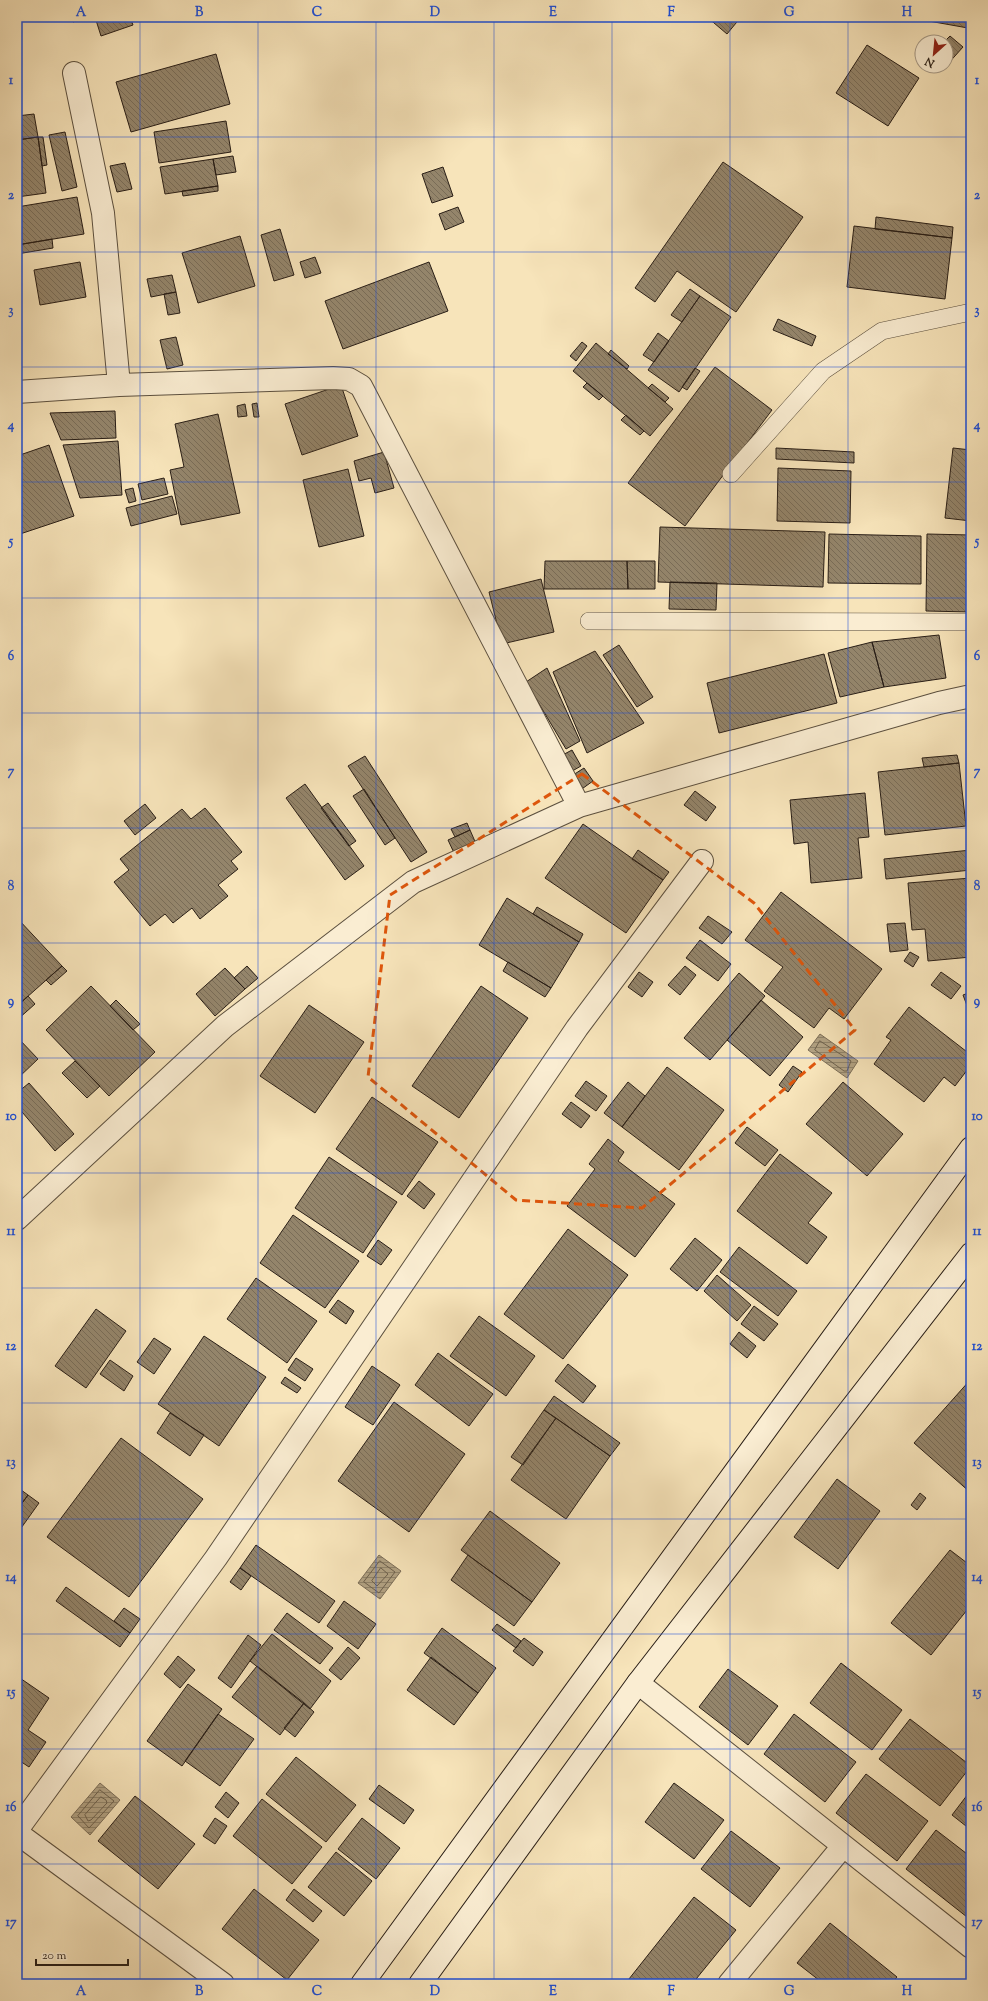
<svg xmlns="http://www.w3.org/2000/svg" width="988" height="2001" font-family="'Sorts Mill Goudy',serif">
<defs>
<pattern id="water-rules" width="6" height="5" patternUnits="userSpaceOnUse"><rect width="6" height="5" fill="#b1a182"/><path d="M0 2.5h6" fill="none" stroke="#908369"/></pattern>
<pattern id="building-back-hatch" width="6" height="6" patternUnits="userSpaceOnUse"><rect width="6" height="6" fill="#94856b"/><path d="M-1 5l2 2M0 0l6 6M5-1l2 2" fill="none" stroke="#796c57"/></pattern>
</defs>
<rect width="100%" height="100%" fill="#f7e4ba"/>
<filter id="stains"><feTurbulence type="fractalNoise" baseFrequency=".005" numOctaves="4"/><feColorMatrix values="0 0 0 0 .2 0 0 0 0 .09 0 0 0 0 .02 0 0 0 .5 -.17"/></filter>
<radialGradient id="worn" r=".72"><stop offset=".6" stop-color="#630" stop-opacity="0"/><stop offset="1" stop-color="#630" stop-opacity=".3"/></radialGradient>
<path fill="url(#water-rules)" stroke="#7b6d57" d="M820,1034L858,1061L847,1078L808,1050Z
M379,1555L401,1571L380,1599L358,1583Z
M100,1783L120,1800L90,1835L71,1817Z"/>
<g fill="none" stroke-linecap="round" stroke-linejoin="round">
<path stroke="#6d604c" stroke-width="1" d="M820,1041L851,1061L847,1071H844L815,1050Z
M380,1561L395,1572L379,1593L364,1582Z
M381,1568L388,1574L377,1586L372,1581Z
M100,1790L114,1801L89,1828L78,1816Z
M101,1797L106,1800L107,1803L91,1820L88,1821L85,1815Z"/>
</g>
<path fill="url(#building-back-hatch)" stroke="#291e16" d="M71,17H89L73,22Z
M95,17H130L133,25L101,36Z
M707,17H741L727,34Z
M903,17H923V20Z
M923,17H969L968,28L923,20Z
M950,36L963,47L946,66V42H944Z
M867,45L919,78L888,126L836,93Z
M922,46V54L918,51Z
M216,54L230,104L131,132L116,82Z
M935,66H946L941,71Z
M34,114L38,137L17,140V116Z
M226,121L231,152L159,163L154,132Z
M65,132L77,187L62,191L49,135Z
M38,137H43L47,165L42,166Z
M38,137L46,193L17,197V140Z
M233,156L236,172L216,175L213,159Z
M213,159L218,186L165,194L160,167Z
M723,162L803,217L736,312L677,271L655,302L635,288Z
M125,163L132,189L117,192L110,166Z
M443,167L453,196L432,203L422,174Z
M218,186V191L183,196L182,191Z
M77,197L84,234L17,245V207Z
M458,207L464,222L445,230L439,214Z
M876,217L953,227L952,238L875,229Z
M854,226L952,238L945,299L847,287Z
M280,229L294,275L274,281L261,235Z
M240,236L255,286L198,303L182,253Z
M52,239L53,248L17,254V245Z
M315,257L321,273L305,278L300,262Z
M80,262L86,297L40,305L34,270Z
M429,262L448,311L343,349L325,301Z
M172,275L176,292L151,297L147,279Z
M690,289L700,296L682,322L671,315Z
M176,292L180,313L168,315L164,294Z
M700,296L731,317L679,392L648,370Z
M778,319L816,336L812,346L773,330Z
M658,333L669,341L654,362L643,355Z
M176,337L183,365L167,369L160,340Z
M582,342L587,346L576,361L570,356Z
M596,343L673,409L650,436L573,371Z
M611,350L629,366L627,369L608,354Z
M715,367L772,410L685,526L628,483Z
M695,368L700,371L687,390L682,387Z
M587,383L603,396L599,400L583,387Z
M652,384L669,398L665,402L648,388Z
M341,385L358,436L302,455L285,404Z
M257,403L259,417H254L252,404Z
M245,404L247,416L238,417L237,406Z
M17,409H19L21,421H17Z
M115,411L116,438L61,440L50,413Z
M218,414L240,513L181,525L170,470L184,467L175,424Z
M626,415L644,431L640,435L621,420Z
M118,441L122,495L80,498L63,445Z
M49,445L74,516L17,535V456Z
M776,448L854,452V463L776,459Z
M953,448L971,450V521L945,518Z
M384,452L394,488L375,493L371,478L359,481L354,461Z
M778,468L851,471L850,523L777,521Z
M348,469L364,536L319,547L303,480Z
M164,478L168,494L142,500L138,484Z
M133,488L136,501L129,503L125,490Z
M172,496L177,514L131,526L126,508Z
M660,527L825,532L823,587L658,582Z
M829,534L921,536V584L828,583Z
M927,534L971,535V612L926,611Z
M545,561H627L628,589H544Z
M627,561H655V589H628Z
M541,579L554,632L502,644L489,592Z
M670,582L717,583L716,610L669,609Z
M939,635L946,678L884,687L872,642Z
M872,642L884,687L840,697L828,653Z
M619,645L653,697L637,707L603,655Z
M595,651L644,723L587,753L553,672Z
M824,654L837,703L719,733L707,683Z
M547,668L580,741L566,749L526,682Z
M572,750L581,766L567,774L557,758Z
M957,755L959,763L924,767L922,758Z
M365,756L427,852L411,862L348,766Z
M959,763L966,826L885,835L878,772Z
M584,768L593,781L579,791L570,777Z
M305,784L364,866L345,880L286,798Z
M364,789L395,838L385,845L353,796Z
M695,791L716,807L706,821L684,805Z
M865,793L869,837L858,838L862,878L811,883L808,842L794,844L790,800Z
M328,803L356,841L349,846L321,808Z
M145,804L156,818L135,835L124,821Z
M205,808L242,852L231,861L238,869L218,885L228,896L200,919L192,908L173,923L165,914L150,926L114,882L129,870L120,859L182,809L191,819Z
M467,823L470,830L455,837L451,829Z
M583,824L663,880L626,933L545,878Z
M470,830L477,846L455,855L448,840Z
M638,850L669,872L663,880L632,859Z
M971,850V870L886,879L884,859Z
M971,878V957L928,961L925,929L912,930L908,883Z
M781,892L882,969L844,1019L829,1008L814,1028L764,991L783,967L745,940Z
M507,898L579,942L551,988L479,945Z
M537,907L583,934L579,942L533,914Z
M708,916L732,932L722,944L699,928Z
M18,919L62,966L17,1006V920Z
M905,923L908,950L890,952L887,924Z
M700,940L731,964L718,981L686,958Z
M910,952L919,957L913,967L904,961Z
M508,962L551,988L545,997L503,971Z
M62,966L67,971L51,985L46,980Z
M247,966L258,978L245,989L234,978Z
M685,966L696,975L680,995L668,985Z
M225,968L245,989L215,1016L196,994Z
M639,972L653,982L642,997L628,987Z
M941,972L961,986L951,999L931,985Z
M739,973L765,996L710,1060L684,1038Z
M91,986L155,1052L109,1096L46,1030Z
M481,986L528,1018L459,1118L412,1086Z
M971,992V1010L969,1011L963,995Z
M28,996L35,1004L17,1020V1006Z
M116,1000L140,1024L133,1030L110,1006Z
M761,1000L803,1037L770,1076L727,1040Z
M309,1005L364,1042L315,1113L260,1076Z
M909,1007L971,1055V1065L955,1086L944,1077L924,1102L874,1064L891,1040L886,1037Z
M18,1038L38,1059L17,1079V1039Z
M75,1061L100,1086L87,1098L62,1073Z
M793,1066L802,1072L788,1092L779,1085Z
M667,1067L724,1110L679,1170L622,1127Z
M586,1081L607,1096L596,1111L575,1096Z
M628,1082L645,1096L622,1127L604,1113Z
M843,1082L903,1134L867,1176L806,1124Z
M29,1083L74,1134L55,1151L17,1106V1093Z
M372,1097L438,1142L402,1195L336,1149Z
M571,1102L590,1116L581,1128L562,1114Z
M747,1127L778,1150L765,1166L735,1143Z
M608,1139L624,1152L618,1161L675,1204L635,1257L567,1206L595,1169L589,1164Z
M780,1154L832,1193L808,1223L827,1237L807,1264L737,1211Z
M329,1157L397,1202L363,1253L295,1208Z
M419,1181L435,1194L424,1209L407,1196Z
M293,1215L359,1261L325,1308L260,1263Z
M568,1229L628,1275L563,1359L504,1314Z
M695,1238L722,1260L697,1291L670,1269Z
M378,1240L392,1250L381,1265L367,1256Z
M739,1247L797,1291L778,1316L720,1272Z
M717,1275L751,1305L737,1321L704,1291Z
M256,1278L317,1321L287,1363L227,1319Z
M338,1300L354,1311L346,1324L329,1312Z
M754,1306L778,1324L764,1341L741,1324Z
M96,1309L126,1331L86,1388L55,1366Z
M479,1316L535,1356L506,1396L450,1356Z
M739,1332L756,1346L747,1358L730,1344Z
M204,1336L266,1377L219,1446L158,1404Z
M154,1338L171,1349L154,1374L137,1362Z
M438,1353L493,1394L469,1426L415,1385Z
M296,1358L313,1369L305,1381L288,1370Z
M110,1360L133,1376L124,1391L100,1374Z
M568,1364L596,1386L583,1403L555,1381Z
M372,1366L400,1385L373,1425L345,1407Z
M285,1377L301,1388L297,1393L281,1383Z
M971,1379V1493L914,1443Z
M554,1396L620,1443L610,1456L544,1410Z
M394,1402L465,1454L409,1532L338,1481Z
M544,1410L556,1418L523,1465L511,1457Z
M170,1413L204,1435L190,1456L157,1433Z
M556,1418L610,1456L566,1519L511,1480Z
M121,1438L203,1499L129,1597L47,1537Z
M837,1479L880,1511L838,1569L794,1537Z
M17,1487L28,1495L17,1510Z
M920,1493L926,1498L917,1510L911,1505Z
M28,1495L39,1503L19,1531L17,1530V1510Z
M490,1511L560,1563L532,1602L461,1550Z
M256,1545L335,1601L319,1623L240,1568Z
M950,1550L971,1566V1605L931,1655L891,1623Z
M468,1555L532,1602L514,1626L451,1580Z
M240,1568L251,1576L241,1590L230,1582Z
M66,1587L130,1633L120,1647L56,1601Z
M344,1601L376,1624L358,1649L327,1626Z
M124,1608L140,1619L130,1633L114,1621Z
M287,1613L333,1648L320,1664L274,1630Z
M497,1624L521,1641L516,1648L492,1630Z
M442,1628L496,1668L478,1693L424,1653Z
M272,1634L331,1681L310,1709L250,1661Z
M248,1635L261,1645L231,1688L218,1678Z
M524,1638L543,1652L533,1666L513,1651Z
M348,1647L360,1658L341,1680L329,1670Z
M178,1656L195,1670L180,1688L164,1674Z
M431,1657L478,1693L454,1725L407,1690Z
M841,1663L902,1710L872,1750L810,1703Z
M257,1666L304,1703L280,1735L232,1697Z
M728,1669L778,1706L748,1745L699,1707Z
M17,1676L49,1698L28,1730L46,1742L29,1767L17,1759Z
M188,1684L222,1709L182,1766L147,1741Z
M304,1703L314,1712L295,1737L284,1728Z
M218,1714L254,1739L220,1786L185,1761Z
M794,1714L856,1762L825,1802L764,1754Z
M910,1719L971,1766L940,1806L879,1759Z
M296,1757L356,1805L326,1842L266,1794Z
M866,1774L928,1821L897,1861L836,1813Z
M674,1783L724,1820L694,1859L645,1822Z
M379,1785L414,1810L404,1824L369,1799Z
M971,1790V1830L952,1815Z
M226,1792L239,1803L228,1818L215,1807Z
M135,1796L195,1844L158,1889L98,1841Z
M262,1799L322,1847L292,1884L233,1836Z
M215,1818L227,1826L215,1844L203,1836Z
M362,1818L400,1848L376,1879L338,1849Z
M936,1830L971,1857V1911L967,1917L906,1869Z
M731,1831L780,1868L750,1907L701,1869Z
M336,1852L372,1881L344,1916L308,1887Z
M254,1889L319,1940L287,1980L222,1929Z
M294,1889L322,1911L313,1922L286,1900Z
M694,1897L736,1930L692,1984H625Z
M830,1923L897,1977L891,1984H824L797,1963Z"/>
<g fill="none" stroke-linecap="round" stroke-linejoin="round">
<g stroke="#5c503f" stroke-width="18">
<path id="lane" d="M731,474L823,371L882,331L971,312
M589,621L971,622"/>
</g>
<g stroke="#5c503f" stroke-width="24">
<path id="street" d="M74,73L103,213L119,385
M17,392L119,385L333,378L349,379L361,386L579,806
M17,1219L225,1026L413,882L579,806L939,703L971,696
M638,1683L971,1947
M17,1830L216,1558L577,1028L702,861
M17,1833L223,1984
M729,1984L843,1846"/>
</g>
<g stroke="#291e16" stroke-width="24">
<path id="secondary" d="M362,1984L971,1148
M420,1984L638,1683L971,1254"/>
</g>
<use href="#lane" stroke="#faedd2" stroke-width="17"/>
<use href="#street" stroke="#faedd2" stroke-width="22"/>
<use href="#secondary" stroke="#faedd2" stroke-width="22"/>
</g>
<path fill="none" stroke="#de560c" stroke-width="3" stroke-dasharray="8 5" stroke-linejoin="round" d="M582,774L754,903L855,1030L642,1208L516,1200L368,1077L390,895Z"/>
<path fill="none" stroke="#1d4ed8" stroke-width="1" stroke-opacity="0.55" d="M140,17V1984M258,17V1984M376,17V1984M494,17V1984M612,17V1984M730,17V1984M848,17V1984M17,137H971M17,252H971M17,367H971M17,482H971M17,598H971M17,713H971M17,828H971M17,943H971M17,1058H971M17,1173H971M17,1288H971M17,1403H971M17,1519H971M17,1634H971M17,1749H971M17,1864H971"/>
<rect width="988" height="2001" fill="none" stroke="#f7e4ba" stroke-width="44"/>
<g transform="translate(934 54) rotate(207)"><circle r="19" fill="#faedd2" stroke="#a69a87"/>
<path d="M0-3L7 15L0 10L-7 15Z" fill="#8f2418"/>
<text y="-6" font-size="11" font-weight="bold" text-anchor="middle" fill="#291e16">N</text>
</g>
<path d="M36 1959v6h92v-6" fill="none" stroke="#291e16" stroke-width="2"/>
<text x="42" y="1959" font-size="12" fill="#291e16" stroke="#faedd2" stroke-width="3" paint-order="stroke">20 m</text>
<rect x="22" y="22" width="944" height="1957" fill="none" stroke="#1d4ed8" stroke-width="1.5"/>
<g font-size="13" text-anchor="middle" font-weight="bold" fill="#1d4ed8">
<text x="81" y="16">A</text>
<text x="199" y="16">B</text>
<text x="317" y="16">C</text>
<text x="435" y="16">D</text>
<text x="553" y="16">E</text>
<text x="671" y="16">F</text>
<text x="789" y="16">G</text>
<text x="907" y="16">H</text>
<text x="11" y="84">1</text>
<text x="977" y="84">1</text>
<text x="11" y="199">2</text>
<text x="977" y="199">2</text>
<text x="11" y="314">3</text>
<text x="977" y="314">3</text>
<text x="11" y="429">4</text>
<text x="977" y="429">4</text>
<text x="11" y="545">5</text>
<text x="977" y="545">5</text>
<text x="11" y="660">6</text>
<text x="977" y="660">6</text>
<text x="11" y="775">7</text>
<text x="977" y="775">7</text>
<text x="11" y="890">8</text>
<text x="977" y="890">8</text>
<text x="11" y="1005">9</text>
<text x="977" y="1005">9</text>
<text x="11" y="1120">10</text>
<text x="977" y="1120">10</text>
<text x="11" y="1235">11</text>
<text x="977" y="1235">11</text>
<text x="11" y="1350">12</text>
<text x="977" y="1350">12</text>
<text x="11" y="1466">13</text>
<text x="977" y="1466">13</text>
<text x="11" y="1581">14</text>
<text x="977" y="1581">14</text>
<text x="11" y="1696">15</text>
<text x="977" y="1696">15</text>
<text x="11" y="1811">16</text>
<text x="977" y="1811">16</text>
<text x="11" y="1926">17</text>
<text x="977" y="1926">17</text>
<text x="81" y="1995">A</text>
<text x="199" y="1995">B</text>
<text x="317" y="1995">C</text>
<text x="435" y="1995">D</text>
<text x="553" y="1995">E</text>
<text x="671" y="1995">F</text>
<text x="789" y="1995">G</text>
<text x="907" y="1995">H</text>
</g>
<rect width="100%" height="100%" filter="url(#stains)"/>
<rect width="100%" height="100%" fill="url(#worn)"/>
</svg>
